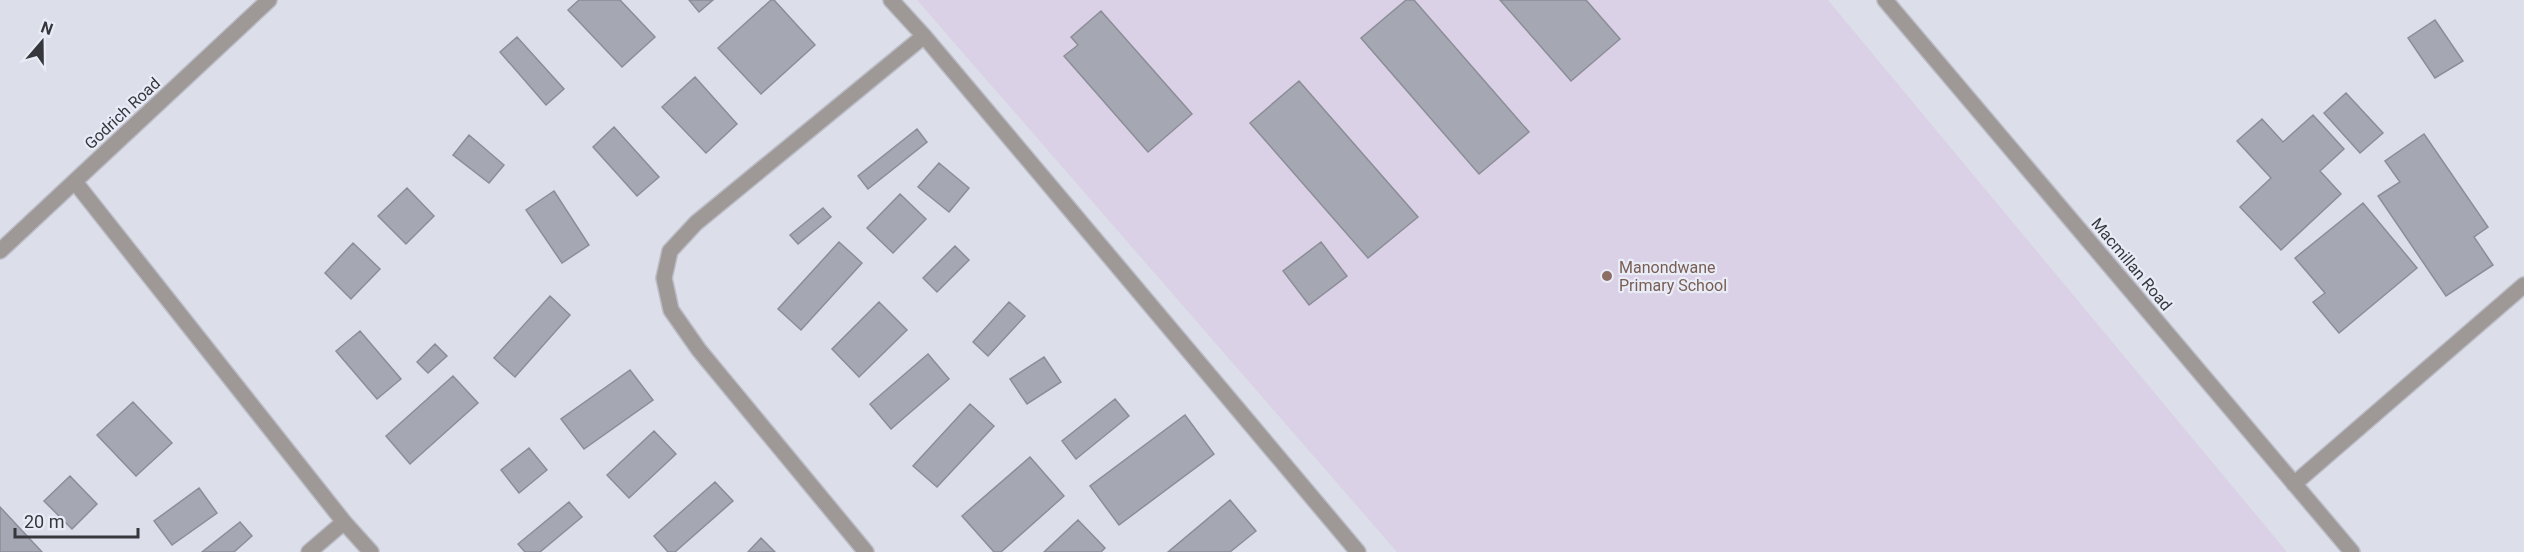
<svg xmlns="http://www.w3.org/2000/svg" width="2524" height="552" font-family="Roboto,sans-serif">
<rect width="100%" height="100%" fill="#dcdfea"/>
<path fill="#dad1e6" d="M917,0H1828L2287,552H1397Z"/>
<path fill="#a5a7b2" stroke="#8b8d98" stroke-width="1.5" d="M579,0H620L655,37L622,67L568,10Z
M689,0H713L699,12Z
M771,0H774L815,45L761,94L718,48Z
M1406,0H1414L1529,132L1479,174L1361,38Z
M1500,0H1586L1620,39L1571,81Z
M1101,11L1192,114L1148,152L1064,56L1078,45L1071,37Z
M2435,20L2463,61L2435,78L2408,38Z
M517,37L564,89L546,105L500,52Z
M695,77L737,124L706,153L662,107Z
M1299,81L1418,217L1368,258L1250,123Z
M2346,93L2383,133L2360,153L2324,113Z
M2313,115L2344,149L2320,171L2341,194L2281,250L2240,207L2271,178L2237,141L2262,119L2283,142Z
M614,127L659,177L637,196L593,147Z
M917,129L927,142L868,189L858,176Z
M2424,134L2488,227L2474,237L2493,265L2446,296L2378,196L2400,182L2385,161Z
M469,135L504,165L489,183L453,155Z
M939,163L969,188L949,212L918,187Z
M407,188L434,216L406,244L378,216Z
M554,191L589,245L562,263L526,210Z
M900,194L926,219L893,253L867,228Z
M2363,203L2417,268L2339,333L2313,302L2325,293L2295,258Z
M823,208L831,217L798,244L790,235Z
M839,242L862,263L801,330L778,309Z
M1321,242L1347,276L1309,305L1283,271Z
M353,243L380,269L351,299L325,273Z
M955,246L969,260L937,292L923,278Z
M550,296L570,315L515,377L494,358Z
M879,302L907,330L859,377L832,349Z
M1009,302L1025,316L988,356L973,342Z
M360,331L401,379L377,399L336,351Z
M435,344L447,356L428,373L417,362Z
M928,354L949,379L891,429L870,404Z
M1044,357L1061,382L1027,404L1010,379Z
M630,370L653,400L584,449L561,419Z
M453,376L478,403L410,464L386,436Z
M1115,399L1129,416L1076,459L1062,441Z
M133,402L172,443L136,476L97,435Z
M970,404L994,426L937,487L913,466Z
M1185,415L1214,454L1119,525L1090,486Z
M654,431L676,454L629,498L607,475Z
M529,448L547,470L519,493L501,470Z
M1030,457L1064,496L1001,552H994L962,516Z
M70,476L97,504L72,529L44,501Z
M715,482L733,501L675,552H668L654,536Z
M199,488L217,513L172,545L154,521Z
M1230,500L1256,531L1230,552H1168Z
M569,502L582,517L540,552H525L518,544Z
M0,507L42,552H0Z
M1078,520L1105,548L1101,552H1044Z
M240,522L252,536L234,552H202Z
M761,538L775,552H748Z"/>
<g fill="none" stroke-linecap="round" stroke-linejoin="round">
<g stroke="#bbbdc7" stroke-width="18">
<path id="street" d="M891,0L924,36L1358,552
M1885,0L2352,552
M75,182L344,522L371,552
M0,251L269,0
M2294,484L2524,285
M309,552L344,522
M866,552L699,350L671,310L664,278L670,251L696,223L924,36"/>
</g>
<use href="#street" stroke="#9e9897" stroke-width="15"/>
</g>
<circle fill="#8d6e63" stroke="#e9ecf7" stroke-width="2" cx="1607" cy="276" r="6"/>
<g text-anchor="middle" stroke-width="4.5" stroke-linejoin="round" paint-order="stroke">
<g font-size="16" fill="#36373c" stroke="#e9ecf7">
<text transform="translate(122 113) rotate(-43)" y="6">Godrich Road</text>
<text transform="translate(2132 264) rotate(50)" y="6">Macmillan Road</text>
</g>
<g font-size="16" fill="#785e54" stroke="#e9ecf7" text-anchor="start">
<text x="1619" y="273">Manondwane<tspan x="1619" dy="18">Primary School</tspan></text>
</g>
</g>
<g transform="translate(42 42) rotate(20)" stroke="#e9ecf7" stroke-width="4.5" paint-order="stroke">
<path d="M0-4.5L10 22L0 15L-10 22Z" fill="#36373c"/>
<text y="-9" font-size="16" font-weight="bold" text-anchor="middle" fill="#36373c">N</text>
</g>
<path d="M15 528v9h123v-9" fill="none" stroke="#36373c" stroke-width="3"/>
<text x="24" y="528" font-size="18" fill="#36373c" stroke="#e9ecf7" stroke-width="4.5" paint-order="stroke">20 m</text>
</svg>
